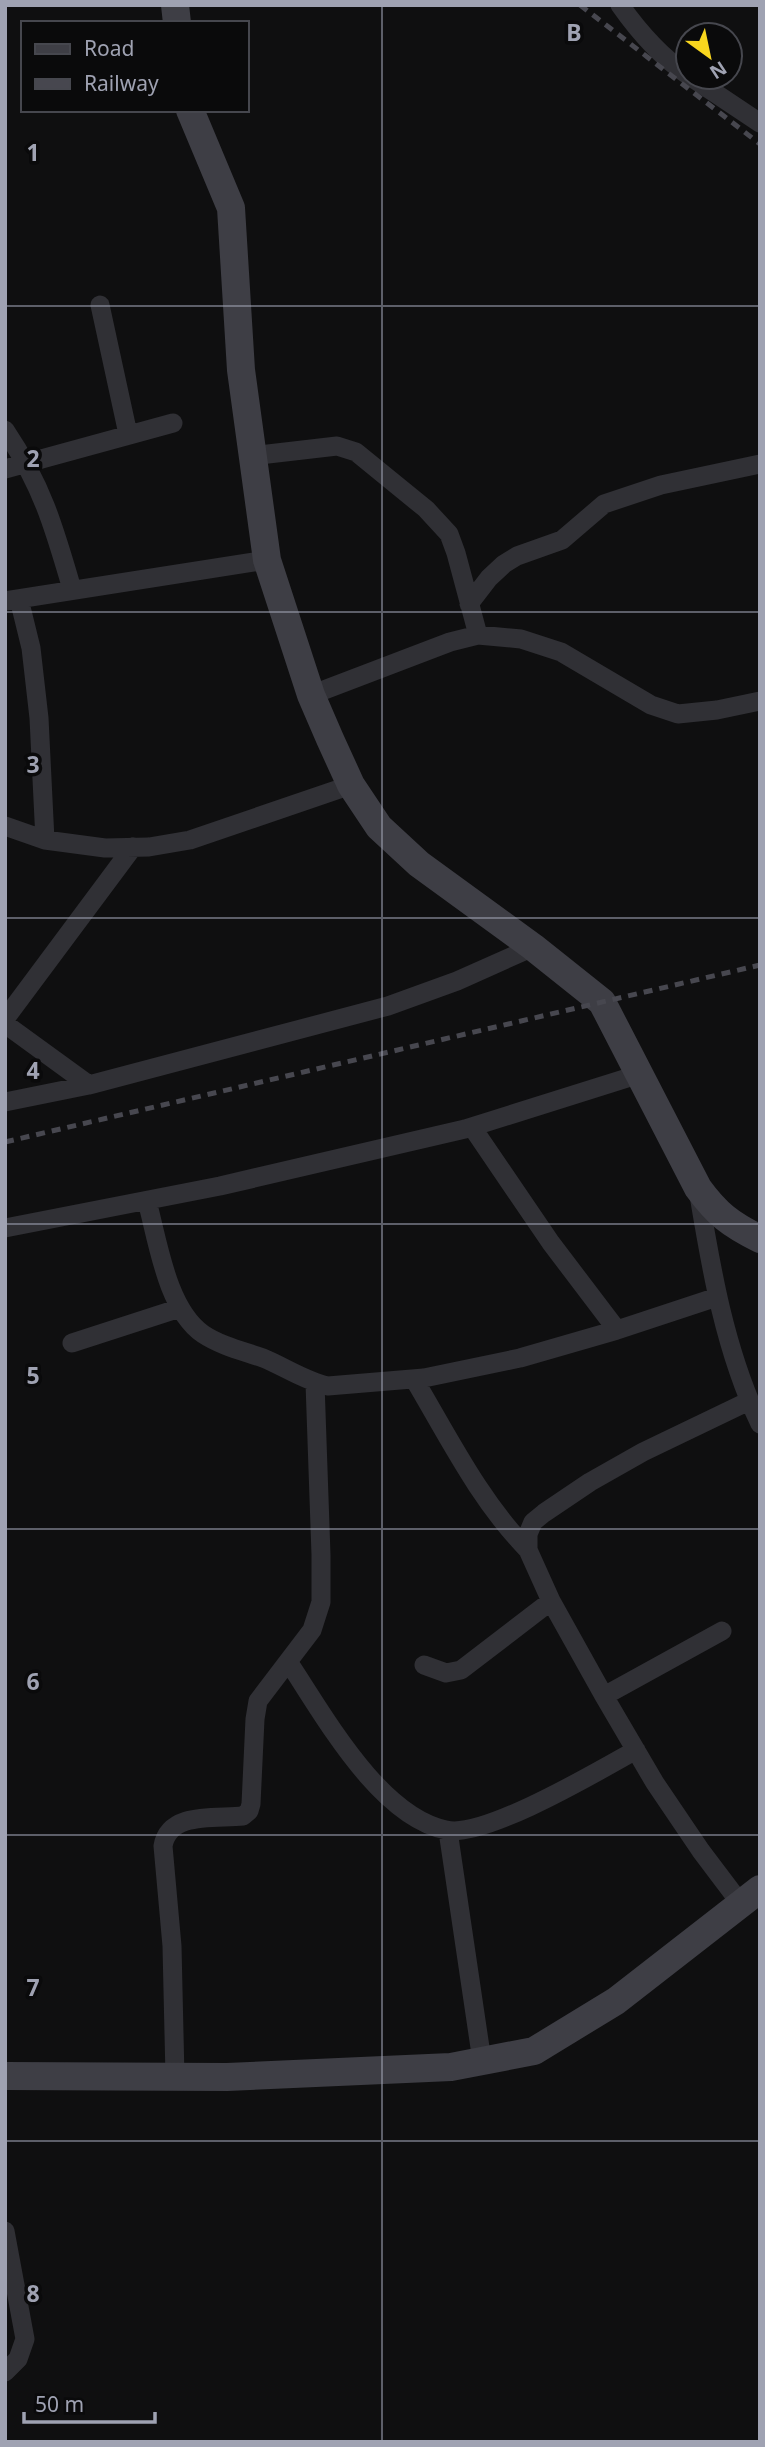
<svg xmlns="http://www.w3.org/2000/svg" width="765" height="2447" font-family="'Noto Sans',sans-serif">
<rect width="100%" height="100%" fill="#0f0f10"/>
<g fill="none" stroke-linecap="round" stroke-linejoin="round">
<path stroke="#303035" stroke-width="19" d="M620,5C639,32 661,57 688,75
M691,77L760,123
M100,305L128,434
M5,430C42,485 54,527 72,589
M251,456L337,446L356,452L426,509L449,534L456,553L478,635
M5,469L173,423
M19,599L31,648L39,718L45,840
M5,601L267,560
M469,604L489,578L504,564L517,556L562,540L604,504L661,485L760,464
M311,695L450,642L478,635L521,639L561,652L651,705L678,714L717,710L760,701
M5,826L45,840L105,848L149,847L190,840L351,785
M5,1019L133,847
M5,1024L89,1085
M5,1102L89,1085L388,1006L457,981L533,947
M472,1127L551,1243L617,1330
M698,1189C711,1269 725,1351 760,1424
M147,1201C158,1242 167,1309 203,1334C221,1346 243,1351 263,1358C285,1367 305,1381 328,1386L424,1378L520,1358L617,1330L717,1297
M5,1228L220,1186L465,1129L640,1074
M72,1343L180,1308
M414,1379C449,1438 480,1501 528,1550
M289,1663C325,1717 379,1816 446,1830C484,1839 600,1770 636,1750
M424,1665L446,1673L461,1670L551,1601
M604,1696L722,1631
M448,1831L482,2061
M741,1904L701,1851L655,1783L604,1696L551,1601L528,1550V1534L533,1522L544,1513L590,1482L643,1452L749,1401
M175,2077L172,1946L163,1846C169,1811 216,1819 243,1816L249,1811L251,1804L255,1719L258,1701L312,1630L321,1602V1555L315,1383
M5,2231L25,2339L18,2359L5,2372"/>
<path stroke="#3e3e45" stroke-width="28" d="M175,5L177,23
M190,110L231,208L241,370L267,560L311,695L330,739L351,785L379,827L419,864L533,947L602,1002L698,1188C717,1214 730,1224 760,1239
M5,2076L227,2077L451,2067L534,2051L616,2001L760,1889"/>
<path stroke="#47474f" stroke-width="5" stroke-dasharray="9 7" stroke-linecap="butt" d="M580,5L760,144
M5,1142L760,965"/>
</g>
<path fill="none" stroke="#9fa2b2" stroke-width="2" stroke-opacity="0.55" d="M382,5V2442M5,306H760M5,612H760M5,918H760M5,1224H760M5,1529H760M5,1835H760M5,2141H760"/>
<g font-size="23" text-anchor="middle" font-weight="bold" fill="#9fa2b2" stroke="#0a0a0b" stroke-width="7" stroke-linejoin="round" paint-order="stroke">
<text x="574" y="41">B</text>
<text x="33" y="161">1</text>
<text x="33" y="467">2</text>
<text x="33" y="773">3</text>
<text x="33" y="1079">4</text>
<text x="33" y="1384">5</text>
<text x="33" y="1690">6</text>
<text x="33" y="1996">7</text>
<text x="33" y="2302">8</text>
</g>
<rect width="765" height="2447" fill="none" stroke="#9fa2b2" stroke-width="14"/>
<rect x="21" y="21" width="228" height="91" fill="#0a0a0b" stroke="#46474e" stroke-width="2"/>
<rect x="35" y="44" width="35" height="10" fill="#3e3e45" stroke="#46474e" stroke-width="2"/>
<text x="84" y="56" font-size="21" fill="#9fa2b2">Road</text>
<rect x="35" y="79" width="35" height="10" fill="#47474f" stroke="#46474e" stroke-width="2"/>
<text x="84" y="91" font-size="21" fill="#9fa2b2">Railway</text>
<g transform="translate(709 56) rotate(147)"><circle r="33" fill="#0a0a0b" stroke="#46474e" stroke-width="2"/>
<path d="M0-5L12 26L0 18L-12 26Z" fill="#f9d61e"/>
<text y="-10" font-size="19" font-weight="bold" text-anchor="middle" fill="#9fa2b2">N</text>
</g>
<path d="M24 2412v10h131v-10" fill="none" stroke="#9fa2b2" stroke-width="3.5"/>
<text x="35" y="2412" font-size="21" fill="#9fa2b2" stroke="#0a0a0b" stroke-width="5" paint-order="stroke">50 m</text>
</svg>
